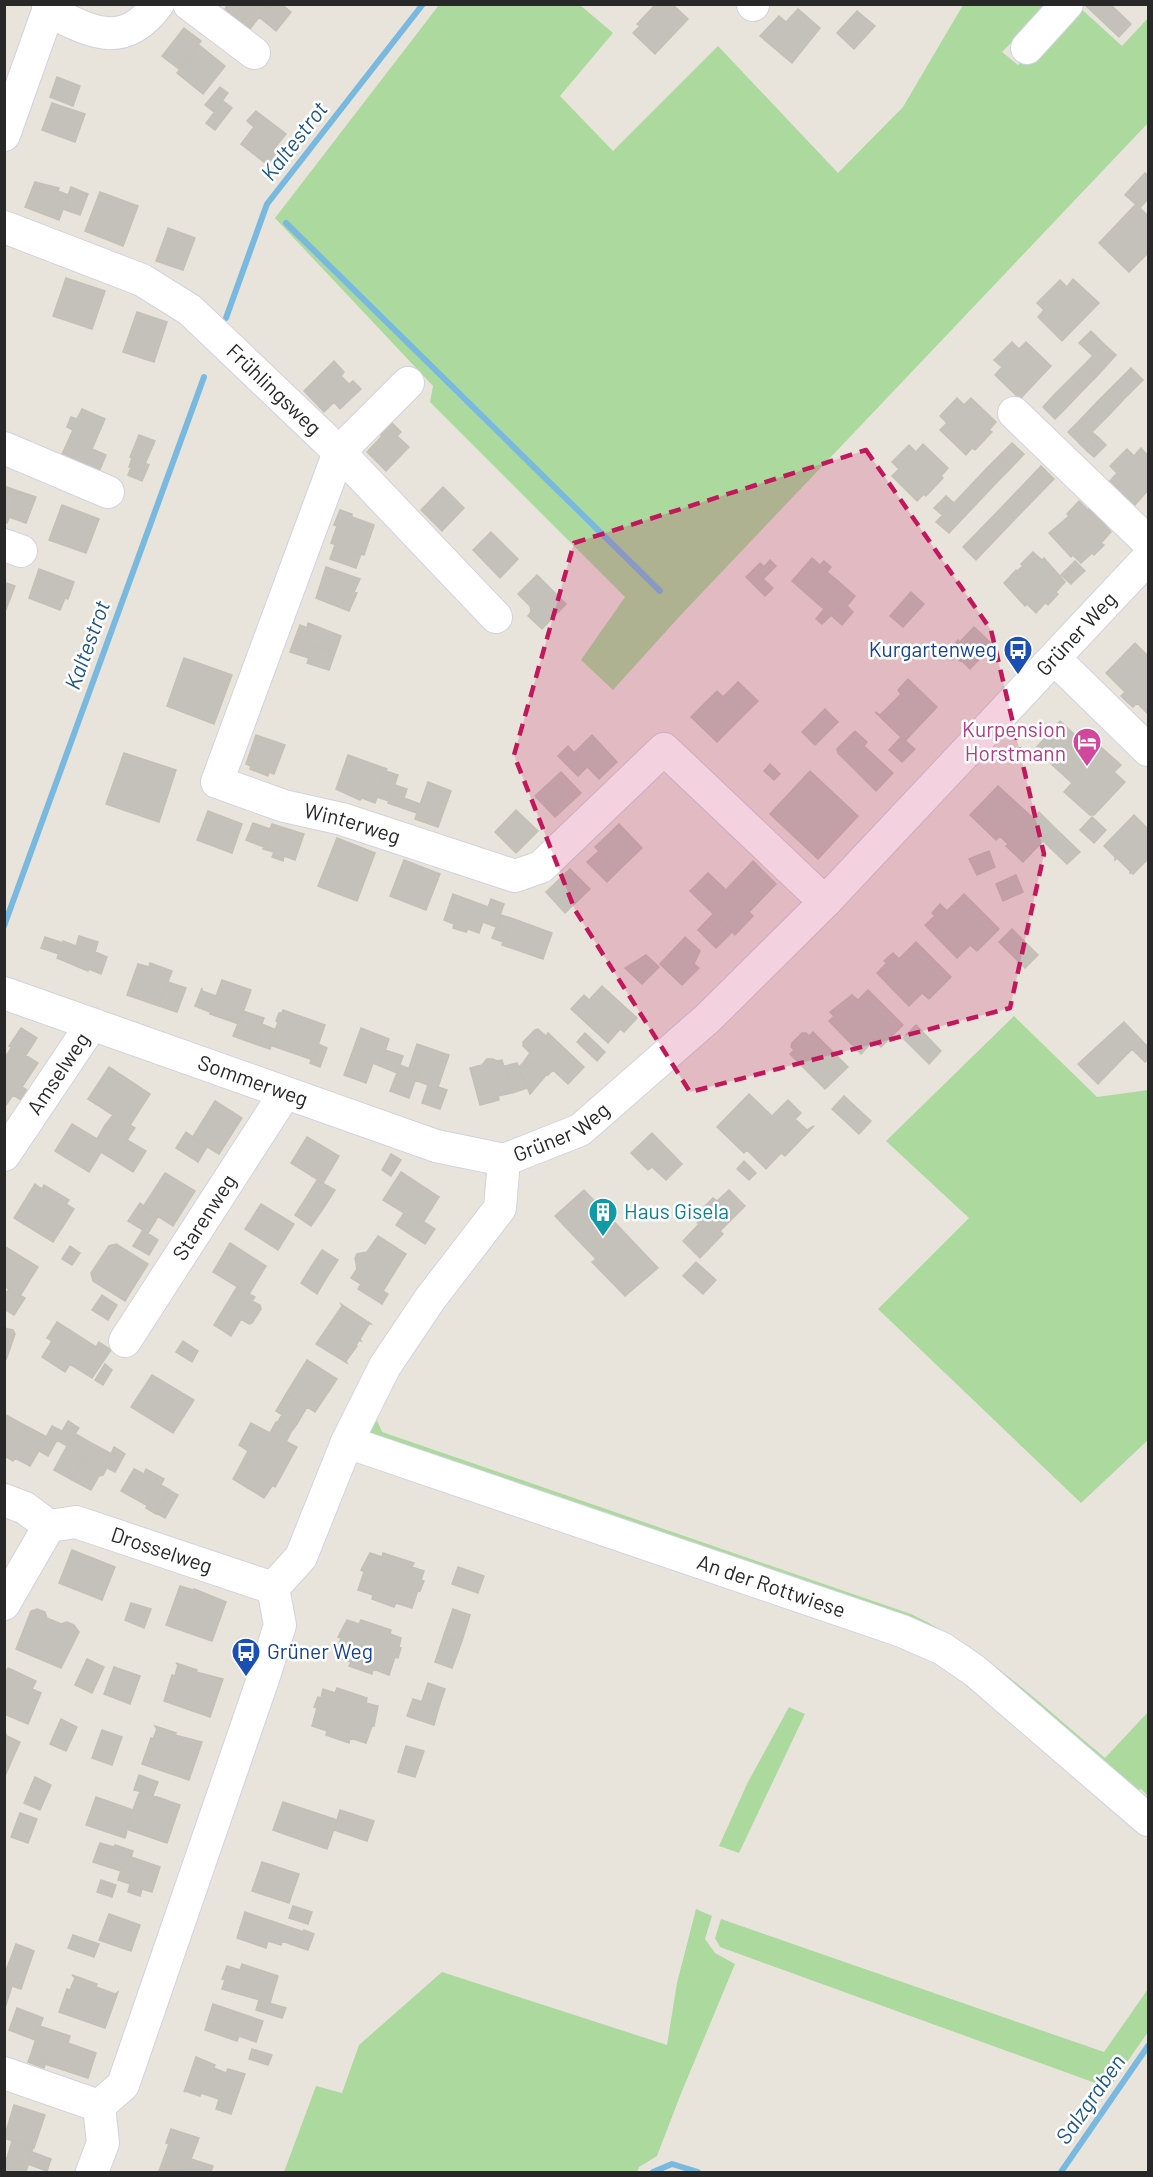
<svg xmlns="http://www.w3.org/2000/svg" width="1153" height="2177" font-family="Barlow,sans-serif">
<rect width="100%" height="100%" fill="#e9e4db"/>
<path fill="#abd99e" d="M439,5H580L613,33L560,96L613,151L718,46L838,173L903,107L963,5H1048L1002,52L1018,65L1077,5L1122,46L1148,18V123L679,617L613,690L581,660L625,597L430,402L433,386L275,218Z
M1014,1016L1097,1097L1148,1090V1440L1081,1503L878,1309L969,1218L886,1141Z
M376,1418L382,1432L911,1614C984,1649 1043,1706 1105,1758L1148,1712V1796L1141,1789L1135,1792L982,1667L370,1433L369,1428Z
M789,1707L805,1714L739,1853L719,1846L747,1784Z
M696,1909L712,1916L705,1939L715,1953L735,1964L680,2096L657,2156L639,2167L637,2172H284L316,2086L342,2093L359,2045L442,1972L667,2045L677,1983Z
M721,1919L1104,2052L1148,1989V2032L1109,2088L720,1947L715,1938Z"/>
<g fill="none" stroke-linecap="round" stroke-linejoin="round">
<path stroke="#7ab9df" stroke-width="6" d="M286,223L660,591
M226,318L267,204L423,4
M4,926L204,377
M653,2172L672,2164L698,2172
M1061,2172L1148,2046"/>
</g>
<path fill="#c4c1bb" stroke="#c3c0b5" stroke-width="1.5" d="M228,4H264L267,7L250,29L225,9Z
M269,4H281L291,12L276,31L259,17Z
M656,4L660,7L662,4H672L688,19L655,54L633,33L640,26L637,24Z
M1084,4H1110L1131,24L1119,37Z
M798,9L820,28L792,63L760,36L779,16L786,22Z
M857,11L875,26L854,49L837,33Z
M184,28L201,41L179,69L162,56Z
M199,45L225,66L203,94L177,73Z
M57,77L80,86L73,106L50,97Z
M220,87L228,93L214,112L205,105Z
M223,101L232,108L215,130L206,123Z
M52,103L85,114L75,142L42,130Z
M256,111L286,134L274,149L279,153L269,166L241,144L254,127L247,121Z
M1145,173L1148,177V198L1146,201L1132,187Z
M35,182L59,188L58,191L68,195L59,220L25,207Z
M71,187L88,194L80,215L63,209Z
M1132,187L1146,201L1140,208L1125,195Z
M100,192L138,206L123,246L85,231Z
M1136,204L1148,216V253L1129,272L1099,243Z
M168,228L195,238L183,270L156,261Z
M66,278L105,291L92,329L53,316Z
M1073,279L1099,303L1062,341L1038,317L1044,310L1037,303L1060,280L1067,287Z
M137,312L167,322L154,362L123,352Z
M1091,331L1104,344L1093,356L1079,343Z
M1012,342L1019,349L1026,342L1051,366L1020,399L995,375L1002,367L994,360Z
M1104,344L1116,355L1097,376L1085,364Z
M334,361L344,372L341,376L349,384L353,381L361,389L340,409L334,402L324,412L304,391Z
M1085,364L1097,376L1085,388L1073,376Z
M1131,368L1143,380L1123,400L1111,388Z
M1073,376L1085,388L1066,408L1053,396Z
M1111,388L1123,400L1110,414L1097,402Z
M1053,396L1066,408L1055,419L1043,407Z
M957,398L964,405L971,398L996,422L989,430L992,432L975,450L972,448L966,455L940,430L947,423L940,416Z
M1097,402L1110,414L1091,433L1079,421Z
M82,409L105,419L92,449L106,455L99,472L58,463L73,430L67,427L71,417L77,419Z
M390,421L401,432L397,436L409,447L386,471L367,452L382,436L378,433Z
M1079,421L1091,433L1080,444L1068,432Z
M1092,432L1099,438L1087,451L1080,444Z
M139,435L155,441L145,464L130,457Z
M1099,438L1106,445L1094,457L1087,451Z
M1012,443L1024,454L1011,468L999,456Z
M923,444L948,468L941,476L943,478L926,496L924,494L917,501L892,476L899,469L892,462L909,445L916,452Z
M1141,448L1148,456V490L1135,505L1110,481L1117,473L1110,466L1127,449L1134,456Z
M999,456L1011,468L999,480L987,468Z
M132,458L149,465L145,474L129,467Z
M1041,466L1054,479L1015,519L1002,507Z
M131,467L145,474L142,481L128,475Z
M987,468L999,480L949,533L936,522Z
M4,486L18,491L7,523L4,522Z
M443,487L464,508L442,531L421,510Z
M18,491L36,497L26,523L9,517Z
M946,496L954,503L942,515L934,508Z
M1079,501L1088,510L1090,508L1111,532L1101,543L1104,545L1094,555L1092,553L1081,563L1073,555L1071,557L1049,533L1069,516L1067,514Z
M62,505L99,519L86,553L49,540Z
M1002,507L1015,519L976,560L963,547Z
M340,510L352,514V517L374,525L364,555L331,543L337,526L334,525Z
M491,532L518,559L500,578L473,550Z
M335,545L361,554L356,568L330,559Z
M1033,552L1042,560L1044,558L1065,582L1056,592L1058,594L1048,605L1045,603L1036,613L1027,604L1025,606L1004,583L1016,570L1017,571L1023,566L1021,564Z
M812,558L820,565L824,561L831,567L827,572L838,581L818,604L792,581Z
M770,560L776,566L763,579L773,588L765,596L746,577L760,563L764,567Z
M1075,561L1085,571L1078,577L1068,568Z
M326,567L360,579L354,592L357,593L349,611L316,598Z
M1068,568L1078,577L1071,584L1061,575Z
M39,569L74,582L68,599L65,598L60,610L29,598Z
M537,575L566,604L542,629L528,616L531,612L530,606L518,594Z
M838,581L855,596L847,606L844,603L822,624L816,619L824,609L818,604Z
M6,583L15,586L5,612L4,588Z
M911,592L924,604L903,627L890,616Z
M844,603L853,612L842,625L832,616Z
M308,623L341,636L335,653L295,638L300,625L307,628Z
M974,627L993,645L970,669L961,660L960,661L955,657L952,660L945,654L958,640L960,642Z
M295,638L335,653L329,670L307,663L309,658L290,652Z
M1135,643L1148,656V714L1137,703L1133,707L1126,701L1121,696L1125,692L1106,673Z
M184,658L232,675L214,724L167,706Z
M908,679L937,707L905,741L875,712L880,715L901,694L898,690Z
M738,682L758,701L717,742L691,717L717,691L723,697Z
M825,709L838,722L815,745L802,732Z
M1060,721L1088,747L1094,741L1121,765L1114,772L1125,782L1094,815H1090L1064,792L1072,783L1035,749Z
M855,731L867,742L864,746L893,773L876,791L838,753L837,749Z
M256,735L285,745L274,774L269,772L268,776L250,769L251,766L246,764Z
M592,735L617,762L599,779L574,753Z
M901,737L915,749L902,762L889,750Z
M568,746L587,767L578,776L558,756Z
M124,753L176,770L159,822L106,804Z
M348,755L387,769L375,803L362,798L360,800L336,789Z
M770,764L780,774L774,780L764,771Z
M386,771L398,775L389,801L377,797Z
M810,771L858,816L818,859L770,814Z
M561,772L581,793L555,817L535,796Z
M428,782L451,791L438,827L415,819Z
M395,785L407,789L404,798L420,804L417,813L388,803Z
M998,786L1033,818L1039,812L1055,828L1023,862L1006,846L1008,844L1000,836L996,840L970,815Z
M516,810L538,831L516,853L495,832Z
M208,811L242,824L232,853L197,840Z
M1134,815L1148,829V859L1133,874L1131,872L1130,874V871L1117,858L1115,860V857L1104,846Z
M1092,817L1106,830L1094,843L1080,830Z
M253,823L270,829L264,847L246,840Z
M272,824L304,834L295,860L284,856L283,861L272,857L274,852L263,849Z
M619,824L642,848L618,871L595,847Z
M1055,828L1080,852L1067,864L1043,841Z
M337,838L375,853L357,901L318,886Z
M599,851L618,871L607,882L587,862Z
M989,851L995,867L977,875L969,859Z
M404,860L440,874L426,910L390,896Z
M753,861L776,884L749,912L753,916L735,935L690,891L708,873L726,890Z
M570,869L590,889L565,913L546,892Z
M1016,875L1023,892L1003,901L996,884Z
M453,894L488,907L479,933L468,929L466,932L453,928L454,924L444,920Z
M964,894L999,929L977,951L970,945L957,958L925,925L935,916L932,913L940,904L947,911Z
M491,899L504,904L496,927L483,922Z
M713,914L732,932L716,948L698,930Z
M501,915L511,918L503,942L492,938Z
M511,918L552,933L543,959L502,945Z
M1012,929L1038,955L1025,968L999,942Z
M79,936L98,942L95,952L107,957L101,974L89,969L88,971L57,958L63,941L76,946Z
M45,937L63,943L59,954L41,948Z
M685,937L700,951L694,964L699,968L682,985L660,964Z
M916,942L951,977L929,999L922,993L909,1006L877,973L887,963L884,961L893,953L899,959Z
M646,955L659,967L642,984L625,968Z
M150,963L172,971L159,1006L127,995L138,964L149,967Z
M222,980L251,990L239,1024L210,1014V1012L195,1006L202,988V991L216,996Z
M168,982L186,988L177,1012L159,1006Z
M602,986L637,1018L624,1032L620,1029L608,1043L571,1009L584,995L589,1000Z
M868,990L903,1025L881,1047L874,1040L861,1054L829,1021L834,1016L830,1012L852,995L858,1000Z
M283,1010L325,1025L313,1060L270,1045L278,1022L276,1021L279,1013H282Z
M243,1011L264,1018L255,1044L233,1036Z
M1124,1022L1148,1047V1059L1145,1062L1114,1031Z
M262,1024L276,1030L270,1049L255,1044Z
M916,1025L941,1051L929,1064L903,1038Z
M21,1028L37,1038L26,1055L9,1046Z
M361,1028L389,1039L380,1066L373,1063L366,1083L344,1075Z
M538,1029L546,1036L548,1033L584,1067L568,1084L553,1070L548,1075L533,1061L527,1067L523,1063L530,1053L523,1046V1042L535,1030Z
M1114,1031L1132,1049L1098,1084L1078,1064Z
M813,1032L848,1067L825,1089L790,1054L794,1050L791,1047L792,1043L802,1033H806L809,1036Z
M585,1033L605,1052L597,1061L577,1042Z
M318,1044L327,1048L320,1067L310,1063Z
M417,1044L449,1055L438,1087L447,1090L440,1109L422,1103L428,1085L415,1080L418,1072L409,1068Z
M12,1047L38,1063L22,1087L27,1090L21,1100L13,1095L4,1108V1059Z
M385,1050L403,1056L397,1073L380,1066Z
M487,1059H493L497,1061L502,1060L512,1093L498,1096L499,1100L480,1105L470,1068L482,1065Z
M533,1061L547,1074L530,1094L519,1067L523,1063L527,1067Z
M517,1063L527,1088L512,1093L505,1066Z
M400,1065L418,1072L409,1098L390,1091Z
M109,1067L150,1094L130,1125L135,1128L127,1140L105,1125L113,1115L88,1099Z
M749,1094L772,1116L788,1100L801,1113L795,1119L807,1130L814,1126L785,1156L781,1153L766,1169L747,1150L744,1153L717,1127Z
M844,1096L871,1121L859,1134L832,1109Z
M215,1101L242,1118L219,1154L192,1138Z
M72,1124L97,1139L105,1125L127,1140L114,1160L101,1152L89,1172L55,1151Z
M186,1132L207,1147L198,1162L176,1148Z
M652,1133L682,1164L666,1180L652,1167L648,1170L631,1153Z
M307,1137L339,1156L323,1183L291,1163Z
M127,1140L146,1151L133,1172L114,1160Z
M391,1154L401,1160L391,1176L382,1170Z
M744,1161L756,1173L749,1180L737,1169Z
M401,1172L439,1197L422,1224L383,1200Z
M165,1173L195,1191L173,1226L143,1207Z
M317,1180L335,1190L323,1209L306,1198Z
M35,1184L42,1189L44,1185L69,1200L66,1204L74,1209L53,1242L14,1218Z
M584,1190L658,1268L625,1296L592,1262L596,1259L555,1216Z
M729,1190L745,1206L720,1231L723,1234L700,1258L683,1241L699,1224L696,1221L699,1218L696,1215L713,1198L717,1201Z
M306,1198L323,1209L311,1226L295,1215Z
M140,1203L158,1217L148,1233L128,1221Z
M261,1204L294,1224L278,1250L245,1229Z
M404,1213L422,1224L424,1222L435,1229L425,1244L396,1225Z
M143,1230L158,1240L149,1255L133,1246Z
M378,1236L406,1254L383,1291L388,1294L382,1304L358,1289L361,1284L351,1278L357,1269L355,1258L357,1254L367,1252Z
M230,1243L266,1266L249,1294L213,1272Z
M116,1244L148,1264L125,1301L93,1281L91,1273L109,1246Z
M4,1246L38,1267L20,1296L4,1286Z
M70,1246L80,1253L72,1265L62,1259Z
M322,1250L338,1260L327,1277L311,1267Z
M696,1262L716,1280L703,1294L683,1276Z
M311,1267L327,1277L317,1294L301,1283Z
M237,1287L255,1297L252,1301L260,1305L261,1309L252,1323L249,1324L241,1319L231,1336L214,1325Z
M9,1289L25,1298L14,1315L4,1309V1296Z
M102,1295L117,1305L108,1320L92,1310Z
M341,1304L371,1324H369L360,1339L361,1341L359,1340L356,1345L357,1346L346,1361L347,1363L316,1344L342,1306Z
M57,1322L96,1347L99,1342L111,1350L92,1378L70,1364L65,1372L42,1357L52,1341L47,1338Z
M4,1328L13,1330L15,1334L6,1360Z
M183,1341L198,1351L192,1362L176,1352Z
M307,1360L337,1379L315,1412L286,1394Z
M105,1364L112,1370L103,1385L95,1380Z
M152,1375L194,1400L173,1433L131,1407Z
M286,1394L307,1407L297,1424L276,1411Z
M6,1415L26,1426L8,1458L4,1456V1418Z
M282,1415L297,1424L291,1432L277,1423Z
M68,1421L79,1428L67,1446L57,1440Z
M276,1422L291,1432L286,1442L270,1433Z
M251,1423L297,1447L275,1487L239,1468L248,1451L239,1445Z
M26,1426L47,1437L30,1466L15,1458L13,1461L8,1458Z
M52,1426L62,1431L48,1456L39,1451Z
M74,1433L93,1444L72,1480L54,1470Z
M93,1444L114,1455L103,1475L99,1476L91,1490L72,1480Z
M114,1447L125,1454L115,1472L107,1468L114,1455L111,1454Z
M239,1468L272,1486L264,1498L233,1479Z
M134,1469L144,1474L146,1469L164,1479L148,1506L121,1491Z
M161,1485L170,1490L156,1514L146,1508Z
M169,1490L178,1495L165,1518L156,1513Z
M72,1550L115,1567L102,1600L59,1583Z
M370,1553L382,1557L383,1553L414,1563L412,1567L424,1571L421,1580L424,1581L420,1591L418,1590L412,1608L396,1603L394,1607L372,1599L373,1595L358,1590L364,1572L361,1570Z
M458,1567L484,1576L478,1593L452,1584Z
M180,1586L193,1590L194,1589L226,1602L212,1641L166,1625Z
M131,1603L151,1609L144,1628L125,1620Z
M37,1609L45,1612L47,1618L61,1624L67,1622L74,1625L79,1632L61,1668L16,1649L31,1611Z
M453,1609L470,1615L462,1641L444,1635Z
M347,1620L359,1624L361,1620L391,1630L390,1634L401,1638L399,1647L401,1648L398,1658L395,1657L389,1675L373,1669L372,1674L349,1666L351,1662L335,1657L341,1638L338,1637Z
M444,1635L462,1641L452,1668L435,1662Z
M87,1659L104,1667L92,1693L75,1685Z
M176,1663L197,1670L196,1672L223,1679L210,1717L164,1701L172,1675L175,1676L178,1665Z
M114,1667L140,1676L130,1704L104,1694Z
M8,1668L36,1681L32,1689L41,1693L28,1724L4,1714V1676Z
M428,1683L445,1689L439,1707L422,1701Z
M337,1688L367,1698L366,1703L378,1706L374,1726H372L366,1743L350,1738L349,1743L326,1735L327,1731L312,1726L317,1708L314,1707L318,1697L321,1698L323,1689L335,1693Z
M413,1699L439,1707L434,1725L407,1716Z
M61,1719L77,1727L66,1751L50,1744Z
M155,1726L176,1733L175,1735L202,1742L189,1780L142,1764L151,1738L153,1739L157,1729Z
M102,1730L122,1737L112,1765L92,1758Z
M6,1734L7,1736L20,1742L4,1778Z
M406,1746L424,1751L415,1777L398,1772Z
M139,1775L158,1782L153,1795L134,1790Z
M35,1777L51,1785L40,1810L24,1803Z
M140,1791L180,1805L167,1843L126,1829Z
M96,1797L133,1810L125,1838L86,1825Z
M283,1802L337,1820L327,1849L273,1830Z
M340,1810L374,1821L367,1841L334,1830Z
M20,1813L37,1819L28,1843L11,1837Z
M100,1843L114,1847L115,1845L133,1851L131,1857L114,1851L109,1863L122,1867L121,1871L93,1862Z
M114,1851L160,1867L152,1892L142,1889L140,1896L128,1892L130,1884L118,1880L122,1867L109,1863Z
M262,1862L299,1874L289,1903L252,1891Z
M101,1880L116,1885L112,1897L97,1892Z
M293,1906L312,1912L308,1924L289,1918Z
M245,1912L304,1932L299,1947L282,1941L281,1945L268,1941L266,1948L237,1938Z
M109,1914L140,1925L131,1951L99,1940Z
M304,1930L314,1934L308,1950L299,1947Z
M73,1935L99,1944L94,1957L68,1948Z
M16,1944L34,1951L21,1989L12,1986L6,2005L4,2004V1976Z
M242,1964L278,1976L270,2003L222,1989L225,1980L222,1979L227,1966L240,1970Z
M72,1975L97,1984L96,1987L115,1994L118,1992L105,2028L59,2012L67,1989L70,1990L75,1978Z
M259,2000L286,2008L282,2018L256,2010Z
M213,2004L263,2021L256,2042L239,2036L237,2041L205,2030Z
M17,2008L43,2018L35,2040L9,2030Z
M40,2026L70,2036L68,2043L96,2053L88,2078L45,2064L47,2059L31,2054Z
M252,2049L272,2055L268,2065L249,2059Z
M31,2054L47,2059L44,2068L28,2062Z
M196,2057L215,2065L214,2068L226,2073L228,2069L245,2074L231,2114L216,2109L219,2099L201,2093L200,2096L185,2091L184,2092Z
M14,2105L45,2115L34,2148L4,2138Z
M171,2129L199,2138L191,2159L213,2166L211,2172L159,2171L169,2144L166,2143Z
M12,2141L33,2148L28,2164L7,2158Z
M32,2152L51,2159L47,2171L28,2164Z
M4,2157L28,2165L26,2172H4Z"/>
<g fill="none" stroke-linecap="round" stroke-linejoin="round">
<g stroke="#d1d2df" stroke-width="34">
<g id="minor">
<path d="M189,4L254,53"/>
<path d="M753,5V4"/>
<path d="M48,11C92,32 123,51 158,4"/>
<path d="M1027,48L1067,4"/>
<path d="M4,135L48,11V4"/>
<path id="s1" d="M4,227L142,280L190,310L339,452L496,617"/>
<path id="s2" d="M408,383L339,452L217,782L284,806L342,819L515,876L541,867L664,749L825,902"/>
<path d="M1014,413L1148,542"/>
<path d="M4,448L108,492"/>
<path d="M4,545L21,551"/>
<path d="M1055,659L1148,750"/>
<path id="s3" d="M4,993L436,1146L504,1160"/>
<path id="s4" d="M4,1155L92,1024"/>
<path id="s5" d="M125,1341L285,1093"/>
<path id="s6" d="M347,1442L902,1631L943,1649L975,1671L1148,1820"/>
<path id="s7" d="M4,1500L25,1508L49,1526L76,1522L273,1588"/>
<path d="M4,1604L49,1526"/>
<path d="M4,2073L99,2106"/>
<path id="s8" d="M99,2106L123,2085L264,1676L280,1625L273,1588L301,1557L347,1442L385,1366L430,1299L500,1208L504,1160L580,1130L708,1018L825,902L1148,558"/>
<path d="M92,2172L103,2143L99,2106"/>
</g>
</g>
<use href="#minor" stroke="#fff" stroke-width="32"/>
</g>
<path fill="#c2185b" fill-opacity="0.2" stroke="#c2185b" stroke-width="4.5" stroke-dasharray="12 8" stroke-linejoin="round" d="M866,450L991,630L1044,854L1010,1008L690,1092L575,910L514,755L574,543Z"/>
<defs>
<g id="bus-pin" transform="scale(1.5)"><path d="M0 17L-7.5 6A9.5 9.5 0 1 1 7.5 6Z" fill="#1a4fb4" stroke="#fff"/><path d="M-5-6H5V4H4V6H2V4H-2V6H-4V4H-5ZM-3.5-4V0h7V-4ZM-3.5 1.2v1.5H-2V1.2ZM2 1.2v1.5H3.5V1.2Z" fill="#fff"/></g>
<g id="hotel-pin" transform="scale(1.5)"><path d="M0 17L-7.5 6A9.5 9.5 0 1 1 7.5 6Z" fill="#d1479c" stroke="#fff"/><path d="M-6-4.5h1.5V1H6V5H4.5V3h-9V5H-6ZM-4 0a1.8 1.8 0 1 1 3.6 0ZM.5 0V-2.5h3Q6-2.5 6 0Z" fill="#fff"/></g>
<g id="building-pin" transform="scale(1.5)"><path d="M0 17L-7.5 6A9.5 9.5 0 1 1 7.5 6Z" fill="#0f9aa8" stroke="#fff"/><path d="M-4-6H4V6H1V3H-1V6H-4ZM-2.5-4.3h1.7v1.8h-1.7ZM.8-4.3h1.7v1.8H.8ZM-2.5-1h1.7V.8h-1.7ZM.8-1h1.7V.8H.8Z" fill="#fff"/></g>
</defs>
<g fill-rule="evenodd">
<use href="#bus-pin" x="1018" y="650"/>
<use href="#hotel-pin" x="1087" y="742"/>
<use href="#building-pin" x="603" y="1212"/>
<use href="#bus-pin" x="246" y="1652"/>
</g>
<g text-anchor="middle" stroke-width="5" stroke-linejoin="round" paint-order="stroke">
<g font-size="21" fill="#282828" stroke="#fff">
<text dy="7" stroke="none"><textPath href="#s1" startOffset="320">Frühlingsweg</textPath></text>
<text dy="7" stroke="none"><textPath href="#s8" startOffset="1834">Grüner Weg</textPath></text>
<text dy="7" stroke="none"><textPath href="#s2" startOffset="591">Winterweg</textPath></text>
<text dy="7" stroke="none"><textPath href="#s4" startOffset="98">Amselweg</textPath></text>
<text dy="7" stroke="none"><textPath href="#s3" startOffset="264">Sommerweg</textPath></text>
<text dy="7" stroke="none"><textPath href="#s8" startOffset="1114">Grüner Weg</textPath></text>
<text dy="7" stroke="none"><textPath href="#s5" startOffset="147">Starenweg</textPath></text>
<text dy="7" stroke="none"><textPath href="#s7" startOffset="170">Drosselweg</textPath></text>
<text dy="7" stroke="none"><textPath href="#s6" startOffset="448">An der Rottwiese</textPath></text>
</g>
<g font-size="21" fill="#164399" stroke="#fff" text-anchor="end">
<text x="997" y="657">Kurgartenweg</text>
<text x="267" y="1659" text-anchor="start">Grüner Weg</text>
</g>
<g font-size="21" fill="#b23c85" stroke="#fff" text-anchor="end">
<text x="1066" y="737">Kurpension<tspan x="1066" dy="24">Horstmann</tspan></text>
</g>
<g font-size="21" fill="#0d838f" stroke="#fff" text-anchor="start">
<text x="624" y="1219">Haus Gisela</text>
</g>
<g font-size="22" font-style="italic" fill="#1d5787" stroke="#fff">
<text transform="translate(294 141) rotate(-52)" y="8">Kaltestrot</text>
<text transform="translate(87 645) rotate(-70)" y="8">Kaltestrot</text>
<text transform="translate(1090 2099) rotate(-55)" y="8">Salzgraben</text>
</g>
</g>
<rect width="1153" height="2177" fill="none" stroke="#282828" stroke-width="12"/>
</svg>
